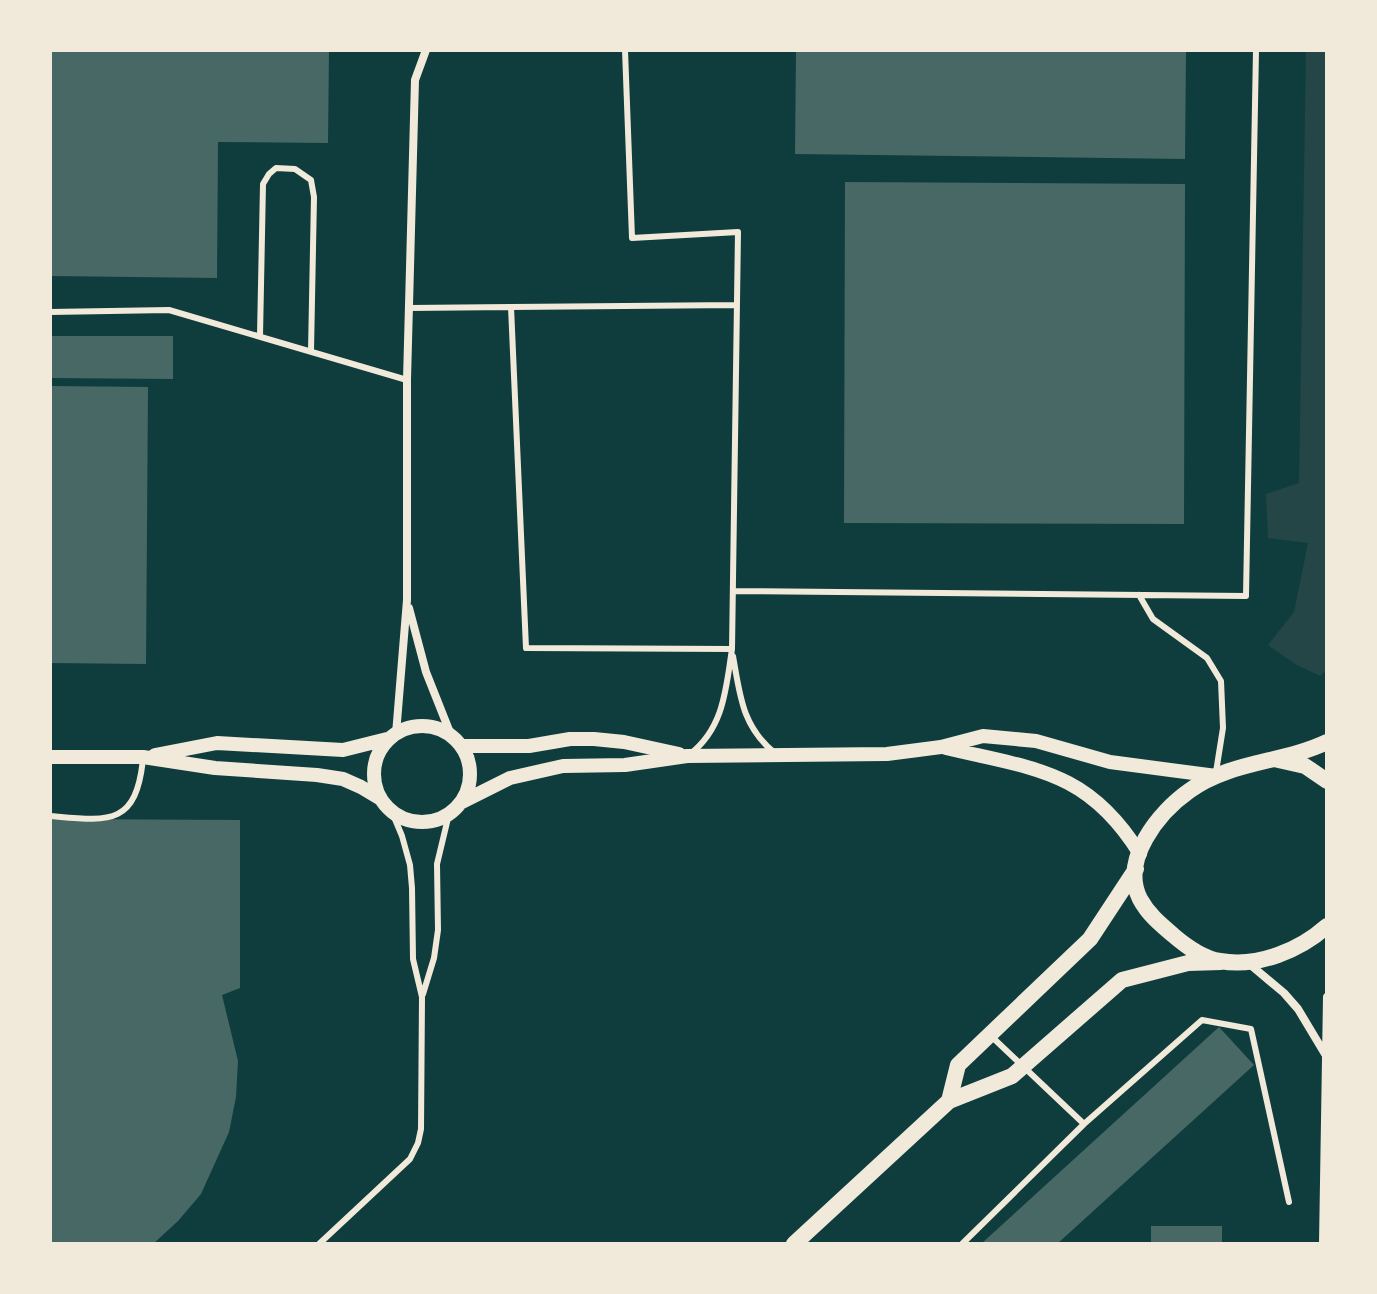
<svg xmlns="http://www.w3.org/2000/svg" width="1377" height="1294" font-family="Figtree,sans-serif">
<rect width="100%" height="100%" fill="#0f3d3e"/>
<path fill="#244646" d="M1306,50H1327V670L1320,676L1295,664L1268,645L1294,612L1308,543L1268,538L1266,494L1299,483Z"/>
<path fill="#486865" d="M50,50H329L328,143L218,142L217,278L50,276Z
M796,50H1186L1185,159L795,154Z
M845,182L1185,184L1184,524L844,523Z
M50,336H173V379L50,378Z
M50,386L148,387L146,664L50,663Z
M50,819L240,820V988L222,995L238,1061L236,1097L229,1132L201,1194L178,1221L153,1244H50Z
M1219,1027L1254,1065L1057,1244H981Z
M1151,1226H1222V1244H1151Z"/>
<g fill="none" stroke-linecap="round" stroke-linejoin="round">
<path stroke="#f1e9da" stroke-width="6" d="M625,50L632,238L738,232L732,649C726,688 724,728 690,754
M409,308L511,307
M50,312L169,310L407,380
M260,336L263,184L269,174L276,168L295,169L311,180L314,197L311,351
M733,591L1246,596L1256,50
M1139,595L1153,619L1207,658L1221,681L1223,728L1216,772
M732,649L526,648L511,307L737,305
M733,656C740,695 742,727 775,753
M50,816C108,821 136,827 143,759
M423,994L434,958L438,930L437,864L449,814
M991,1036L1084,1124
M319,1244L410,1159L418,1143L421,1129L422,997L413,959L412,888L410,865L402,836L392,812
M962,1244L1084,1124L1202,1020L1251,1029L1289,1202"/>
<path stroke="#f1e9da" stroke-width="8" d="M409,608L426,672L451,735
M396,734L407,600V380L415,80L426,50
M1247,962L1284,993L1298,1009L1325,1054
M1323,1244L1327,997"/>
<path stroke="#f1e9da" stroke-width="14" d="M374 774a48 48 0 1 1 96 0a48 48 0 1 1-96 0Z
M461,746H529L570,739H594L624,742L679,754
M946,748C1034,769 1088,770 1140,854
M155,755L217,743L343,750L387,739
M50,757H143L215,768L317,775L343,779L361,787L381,799
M460,803L510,778L563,766L625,765L687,756L887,754L941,747L983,736L1036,741L1110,762L1216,776"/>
<path stroke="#f1e9da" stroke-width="16" d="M1327,742C1283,763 1230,761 1189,791C1159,812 1120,860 1140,899C1148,914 1160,924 1173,935C1187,947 1202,958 1220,961C1258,968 1300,950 1327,926
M1274,759L1305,766L1327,781
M949,1101L958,1065L1090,939L1136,869
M794,1244L949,1101L1012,1076L1122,980L1188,963L1221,962"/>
</g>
<rect width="1377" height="1294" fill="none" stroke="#f1e9da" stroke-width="104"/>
</svg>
